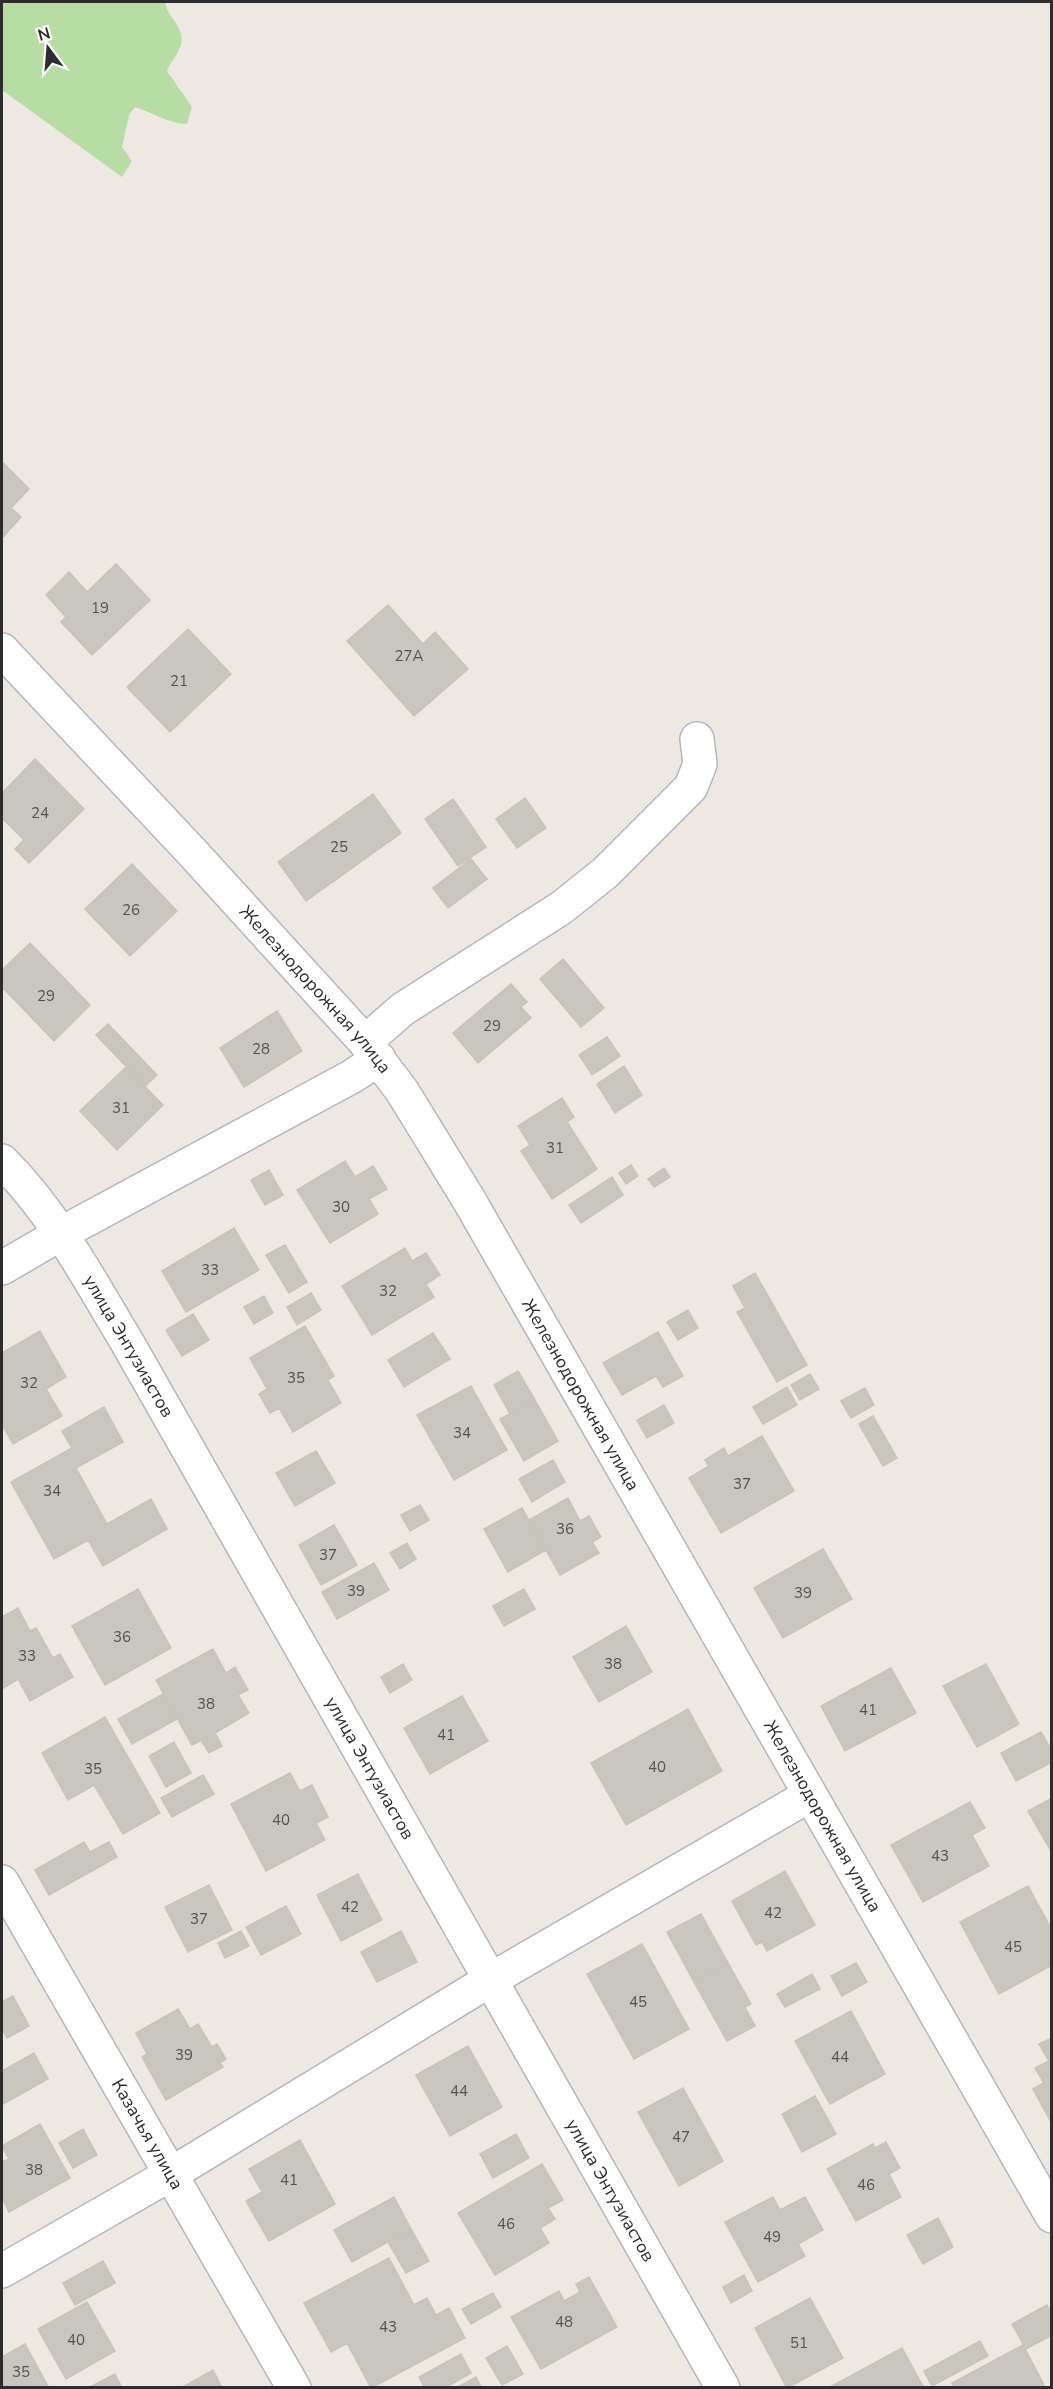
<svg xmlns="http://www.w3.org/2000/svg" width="1053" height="2389" font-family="'Nunito Sans',sans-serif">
<rect width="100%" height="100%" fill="#ede8e1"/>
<path fill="#b7dda4" d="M2,2H165C167,17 186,28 181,45C178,54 170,63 167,71L192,107L187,124C169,124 152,112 135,107L129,115L122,147L132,161L122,177L2,90Z"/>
<path fill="#c9c6bf" stroke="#c8c3bb" stroke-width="1.5" d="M2,462L29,489L11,508L21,517L2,538Z
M116,564L150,600L92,655L61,622L66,617L46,595L69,572L87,592Z
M388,605L423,644L435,632L468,669L414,716L347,641Z
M188,629L231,674L170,732L127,687Z
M35,759L84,809L29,863L15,849L24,840L2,818V793Z
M373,794L401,833L306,901L278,862Z
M525,798L546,828L517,848L496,819Z
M453,799L486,847L458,866L425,819Z
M471,859L487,879L448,908L433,888Z
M132,864L177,911L130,956L85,909Z
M30,943L90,1005L54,1041L2,987V970Z
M563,959L604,1008L581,1027L540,979Z
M511,984L527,1002L521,1007L531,1018L478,1063L453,1033Z
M277,1011L302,1051L244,1087L220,1048Z
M108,1024L157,1075L145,1086L96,1035Z
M607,1037L620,1056L592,1075L579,1055Z
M624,1066L642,1095L615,1113L597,1084Z
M126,1067L163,1105L117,1150L80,1111Z
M562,1098L574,1117L567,1122L597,1169L552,1199L521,1151L530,1145L518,1126Z
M345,1161L355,1177L373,1166L387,1189L369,1199L378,1214L330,1243L297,1190Z
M631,1165L638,1176L626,1184L619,1173Z
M664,1168L670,1177L654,1187L648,1179Z
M269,1170L283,1195L265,1205L251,1180Z
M612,1177L623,1195L581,1223L569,1205Z
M234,1228L259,1270L186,1312L162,1271Z
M285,1245L307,1282L289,1293L266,1255Z
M405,1248L412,1261L426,1253L440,1275L426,1284L434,1297L372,1335L342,1286Z
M755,1273L807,1365L777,1382L737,1312L745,1308L733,1286Z
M311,1293L321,1310L297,1325L287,1307Z
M264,1296L273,1313L254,1324L244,1307Z
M688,1310L698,1328L678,1340L667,1322Z
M193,1314L209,1340L182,1356L166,1330Z
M305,1326L334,1376L328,1380L341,1403L293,1432L279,1408L270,1413L259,1394L267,1389L250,1358Z
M40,1331L66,1377L46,1389L62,1416L13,1444L2,1424V1353Z
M658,1332L683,1376L663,1387L656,1376L622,1395L603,1363Z
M433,1333L450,1359L404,1387L388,1360Z
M518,1371L535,1400L510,1414L494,1385Z
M810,1374L819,1389L800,1400L791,1385Z
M471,1386L507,1450L454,1480L417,1415Z
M787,1387L797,1405L763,1424L753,1407Z
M865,1388L874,1405L851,1418L841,1401Z
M535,1400L558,1441L524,1461L500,1419Z
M664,1405L674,1423L647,1438L637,1420Z
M104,1407L123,1442L76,1468L107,1524L151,1499L167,1529L103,1566L88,1540L54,1559L11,1482L72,1448L62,1431Z
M873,1416L897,1458L883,1466L859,1424Z
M762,1436L794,1491L721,1533L689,1478L709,1466L705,1460L724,1448L728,1456Z
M316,1451L335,1483L295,1506L276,1473Z
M553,1460L565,1482L532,1502L519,1479Z
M568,1498L580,1521L589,1516L601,1537L592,1542L599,1553L560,1575L529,1520Z
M420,1505L429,1520L410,1531L401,1515Z
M522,1508L546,1550L508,1572L484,1529Z
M334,1525L357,1565L321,1585L299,1545Z
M407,1543L416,1559L400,1569L390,1553Z
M823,1549L852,1599L783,1638L754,1588Z
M374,1563L389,1590L337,1619L322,1592Z
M138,1589L171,1648L105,1685L72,1626Z
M524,1589L535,1609L504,1626L493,1606Z
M18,1608L30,1631L36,1628L53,1658L60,1654L73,1677L30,1701L18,1679L2,1689V1617Z
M626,1626L652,1672L599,1702L573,1657Z
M213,1649L226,1673L235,1667L248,1690L238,1695L249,1713L215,1733L222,1746L209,1753L201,1740L192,1745L156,1680Z
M403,1664L412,1680L390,1693L381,1677Z
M986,1664L1019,1724L977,1747L943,1686Z
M891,1668L916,1713L845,1751L821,1706Z
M163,1694L177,1719L132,1744L118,1719Z
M462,1696L488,1741L430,1774L404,1728Z
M688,1709L722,1771L626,1825L591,1763Z
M105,1717L160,1813L123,1834L94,1785L68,1800L42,1753Z
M1041,1732L1052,1751V1762L1016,1781L1001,1753Z
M174,1742L191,1773L166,1787L149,1756Z
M290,1773L300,1791L312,1785L328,1817L316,1823L325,1840L266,1871L231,1804Z
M203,1775L214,1794L172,1817L161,1798Z
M1052,1798V1853L1028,1811Z
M970,1802L985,1828L972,1835L989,1866L923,1902L891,1845Z
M84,1842L90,1852L109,1842L117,1857L49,1895L35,1870Z
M785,1871L815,1925L767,1951L762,1942L756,1945L732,1901Z
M358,1874L382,1920L341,1941L317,1895Z
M209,1885L232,1930L188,1952L165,1907Z
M1028,1886L1052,1930V1965L999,1994L960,1922Z
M286,1906L301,1934L261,1955L246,1927Z
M701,1914L728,1963L694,1982L667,1932Z
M241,1931L249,1946L225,1958L218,1943Z
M401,1931L417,1962L377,1982L361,1952Z
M642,1944L689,2029L634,2059L587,1974Z
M728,1963L751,2004L745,2007L755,2026L727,2041L694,1982Z
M856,1963L867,1982L842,1996L831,1976Z
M812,1974L820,1989L785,2007L777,1994Z
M13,1996L29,2026L7,2038L2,2029V2002Z
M178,2009L190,2029L198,2024L212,2047L217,2044L226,2059L220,2063L223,2067L166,2100L142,2057L147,2054L136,2033Z
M851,2011L885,2074L830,2104L795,2041Z
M1052,2038V2124L1033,2089L1044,2083L1035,2068L1049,2061L1039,2044Z
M468,2046L502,2107L450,2136L416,2075Z
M34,2053L48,2079L3,2104L2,2071Z
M683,2088L723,2161L679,2186L638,2112Z
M815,2096L836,2134L802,2152L782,2114Z
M40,2124L70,2178L9,2212L2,2197V2162L9,2159L2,2146Z
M83,2129L97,2155L73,2168L59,2143Z
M516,2134L529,2158L493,2178L480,2154Z
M300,2140L335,2204L269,2241L246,2201L262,2192L249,2169Z
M886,2142L900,2168L889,2174L901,2197L856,2221L827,2169L873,2144L875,2148Z
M542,2164L563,2200L548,2208L555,2219L540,2228L549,2243L495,2275L458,2213Z
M394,2197L411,2229L352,2262L334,2230Z
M773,2197L780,2210L805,2197L823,2230L798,2244L805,2256L758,2282L725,2222Z
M938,2218L953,2247L923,2264L907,2235Z
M411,2229L429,2261L406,2273L388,2242Z
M389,2258L414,2305L427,2298L436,2315L449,2308L465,2338L371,2388L347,2343L331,2352L304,2303Z
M103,2261L115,2283L75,2305L63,2283Z
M744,2275L752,2291L731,2303L723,2287Z
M589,2277L617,2327L541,2369L511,2317L559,2291L564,2301L580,2292L576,2284Z
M493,2293L501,2307L471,2324L462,2309Z
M810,2298L843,2358L787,2388L755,2328Z
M87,2302L115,2351L66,2379L38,2329Z
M1047,2305L1052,2314V2335L1026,2349L1012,2324Z
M980,2341L988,2356L932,2386L924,2371Z
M25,2344L49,2388H2V2357Z
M1023,2345L1044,2385L1039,2388H954L952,2383Z
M507,2346L523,2374L502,2385L486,2358Z
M902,2348L924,2388L830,2387Z
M461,2354L471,2373L445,2388H425L419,2377Z
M213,2370L222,2388H181Z
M115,2374L122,2388L90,2387Z
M476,2377L482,2388H456Z"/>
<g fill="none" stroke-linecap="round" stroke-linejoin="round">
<g stroke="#b4b7bf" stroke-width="36">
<g id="minor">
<path id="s1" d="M2,650L191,851L365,1042L402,1091L469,1200L1052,2216"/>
<path d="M365,1042L403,1009L561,908L605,873L691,787L700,764L697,739"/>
<path id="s2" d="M2,1161C55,1214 89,1279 127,1342L723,2388"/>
<path d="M2,1268L62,1233L351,1077L379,1059"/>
<path id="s3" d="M2,1882L294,2388"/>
<path d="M2,2271L171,2174L490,1980L810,1795"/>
</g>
</g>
<use href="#minor" stroke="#fff" stroke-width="33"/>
</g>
<g text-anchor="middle" stroke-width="4.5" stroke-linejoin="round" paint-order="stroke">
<g font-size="15" fill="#545352">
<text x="100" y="613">19</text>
<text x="409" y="661">27А</text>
<text x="179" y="686">21</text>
<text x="40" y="818">24</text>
<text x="339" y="852">25</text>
<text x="131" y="915">26</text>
<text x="46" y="1001">29</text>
<text x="492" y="1031">29</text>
<text x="261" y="1054">28</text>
<text x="121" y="1113">31</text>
<text x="555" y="1153">31</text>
<text x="341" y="1212">30</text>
<text x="210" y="1275">33</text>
<text x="388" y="1296">32</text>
<text x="296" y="1383">35</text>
<text x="29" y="1388">32</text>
<text x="462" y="1438">34</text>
<text x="742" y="1489">37</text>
<text x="52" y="1496">34</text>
<text x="565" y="1534">36</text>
<text x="328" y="1560">37</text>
<text x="356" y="1596">39</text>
<text x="803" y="1598">39</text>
<text x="122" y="1642">36</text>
<text x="27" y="1661">33</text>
<text x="613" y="1669">38</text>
<text x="206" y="1709">38</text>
<text x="868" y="1715">41</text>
<text x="446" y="1740">41</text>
<text x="657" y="1772">40</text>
<text x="93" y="1774">35</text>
<text x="281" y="1825">40</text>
<text x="940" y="1861">43</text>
<text x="350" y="1912">42</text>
<text x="773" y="1918">42</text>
<text x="199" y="1924">37</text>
<text x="1013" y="1952">45</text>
<text x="638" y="2007">45</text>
<text x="184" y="2060">39</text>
<text x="840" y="2062">44</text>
<text x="459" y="2096">44</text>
<text x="681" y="2142">47</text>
<text x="34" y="2175">38</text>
<text x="289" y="2185">41</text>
<text x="866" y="2190">46</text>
<text x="506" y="2229">46</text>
<text x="772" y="2242">49</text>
<text x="564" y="2327">48</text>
<text x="388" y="2332">43</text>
<text x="76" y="2345">40</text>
<text x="799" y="2348">51</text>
<text x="21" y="2377">35</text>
</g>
<g font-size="18" fill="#2d2d2d" stroke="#fff">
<text dy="6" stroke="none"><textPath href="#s1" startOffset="462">Железнодорожная улица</textPath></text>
<text dy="6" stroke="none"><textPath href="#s2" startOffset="225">улица Энтузиастов</textPath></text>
<text dy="6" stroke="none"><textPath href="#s1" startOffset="948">Железнодорожная улица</textPath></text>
<text dy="6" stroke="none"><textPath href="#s2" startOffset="711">улица Энтузиастов</textPath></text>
<text dy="6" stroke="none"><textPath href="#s1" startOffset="1434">Железнодорожная улица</textPath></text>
<text dy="6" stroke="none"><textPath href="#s3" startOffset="291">Казачья улица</textPath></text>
<text dy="6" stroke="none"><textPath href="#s2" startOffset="1197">улица Энтузиастов</textPath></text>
</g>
</g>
<rect width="1053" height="2389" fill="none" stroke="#2d2d2d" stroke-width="6"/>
<g transform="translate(48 48) rotate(344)" stroke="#ffffff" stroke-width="4.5" paint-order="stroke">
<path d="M0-4.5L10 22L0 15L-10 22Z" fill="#2d2d2d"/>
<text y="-9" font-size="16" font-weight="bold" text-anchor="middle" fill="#2d2d2d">N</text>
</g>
</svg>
